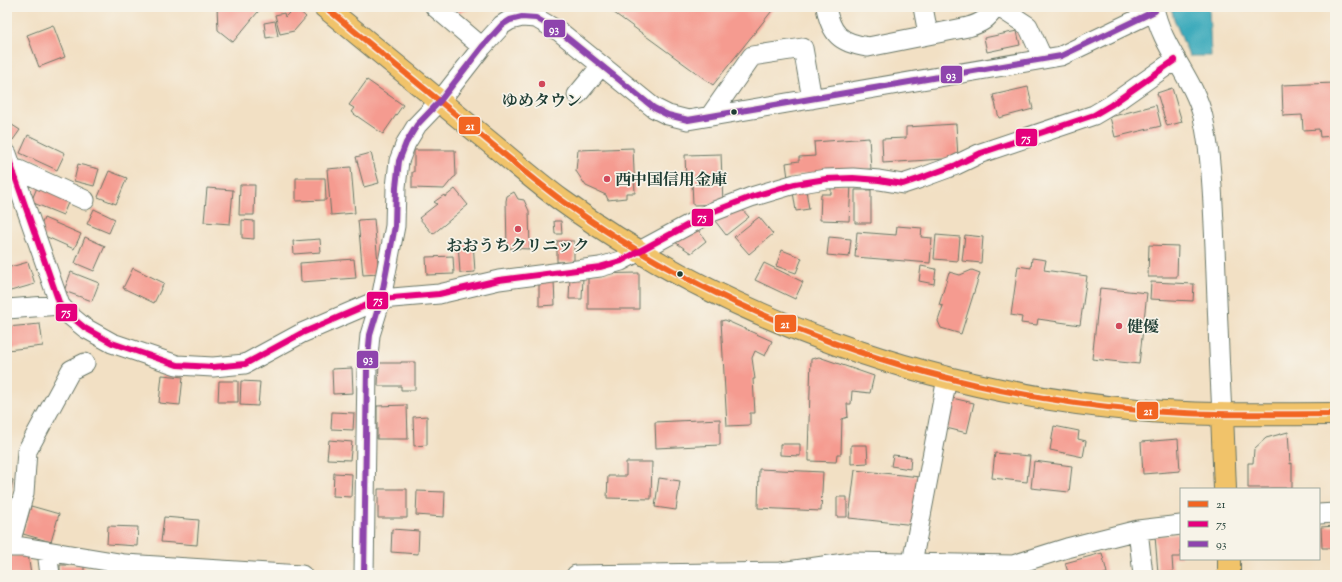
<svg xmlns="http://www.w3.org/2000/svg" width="1342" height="582" font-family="'Sorts Mill Goudy','Noto Serif JP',serif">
<rect width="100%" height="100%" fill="#f7f3e8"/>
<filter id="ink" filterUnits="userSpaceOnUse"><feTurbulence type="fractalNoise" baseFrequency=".025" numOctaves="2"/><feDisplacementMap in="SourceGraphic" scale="8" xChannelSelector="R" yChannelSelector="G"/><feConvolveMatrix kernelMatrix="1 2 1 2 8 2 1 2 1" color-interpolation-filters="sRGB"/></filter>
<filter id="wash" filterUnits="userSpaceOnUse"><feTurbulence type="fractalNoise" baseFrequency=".012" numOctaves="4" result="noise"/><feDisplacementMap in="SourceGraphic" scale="16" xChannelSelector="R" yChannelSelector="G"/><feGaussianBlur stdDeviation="0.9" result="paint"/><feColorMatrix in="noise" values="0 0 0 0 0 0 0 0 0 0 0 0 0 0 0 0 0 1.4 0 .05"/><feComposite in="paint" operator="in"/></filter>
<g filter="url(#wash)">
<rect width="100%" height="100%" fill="#f2e0c4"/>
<path fill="#3dabbc" stroke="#2e7478" d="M1171,7H1209L1211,56H1189L1174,19Z"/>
<g id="blocks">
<path fill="#f59b90" d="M217,7H262L233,42L218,30Z
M295,7L306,17L294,31L280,34L275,15L284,13L285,17Z
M454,7H477V8L459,12Z
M606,7H775L713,85Z
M275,21L278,36L266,38L264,23Z
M53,25L65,57L39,67L27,35Z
M1017,31L1020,45L987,52L984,38Z
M367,80L403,105L383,134L351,112L354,108L349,105Z
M1335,83V136L1320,137L1319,129L1303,130L1302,115L1283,116L1282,85Z
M1028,87L1033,109L999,118L993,95Z
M1172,88L1182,122L1167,126L1157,93Z
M1156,105L1161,126L1115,137L1110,117Z
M9,123L20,130L13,140L7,136V127Z
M956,124L958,158L883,163L882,139L906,138V127Z
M28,135L65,153L57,170L20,153Z
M869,138L871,169L802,174L788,178L786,163L799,161V157L815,156L814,142Z
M633,148L635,193H626V198L608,200L606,195L586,186L576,171L578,150Z
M414,150H455L456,176L453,178L444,189L412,188V172H414Z
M371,153L379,183L364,187L356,157Z
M721,154L723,204L693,205L692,182L686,180L685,155Z
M78,164L99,169L94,186L74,181Z
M351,167L355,213L331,215L327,169Z
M109,171L127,178L116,204L98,197Z
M296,178H325L326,200L296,201Z
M38,185L70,198L63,215L31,202Z
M240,185H255L254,215H239Z
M831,185H851L849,221L820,220L821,194H831Z
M207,188L233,190L230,224L204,222Z
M455,189L468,205L433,234L419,218L437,204L434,202L444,195L445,197Z
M806,190L809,209L796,211L793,192Z
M855,190H871V223H855Z
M514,192L518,199L524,200L529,211L530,249L507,248L506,201L507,196Z
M739,206L749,217L726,235L712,217Z
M94,209L115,219L109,233L87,224Z
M759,217L773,234L749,254L734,237Z
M44,218L81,234L74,249L38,233Z
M374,219L379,274L363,275L358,220Z
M242,220L254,221V239L242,238Z
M554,221H561L562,234H555Z
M897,226L922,228L921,237L932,238L930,263L855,257L857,232L896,235Z
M696,227L706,241L691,253L675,242Z
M936,235L960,237L958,261L934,259Z
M965,235L983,237L981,263L962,261Z
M85,237L105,246L94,271L75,263Z
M829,237L851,239L849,257L827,255Z
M320,239L321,252L294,254L293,241Z
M473,241L475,272L460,273L458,242Z
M557,241H574V262H557Z
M1149,245L1178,246L1177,277H1148Z
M782,250L802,258L796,273L776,266Z
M453,256L454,274L427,275L426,257Z
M1032,258L1046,260L1044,270L1087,276L1080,325L1038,319L1037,325L1021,323L1022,317L1011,315L1018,266L1031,268Z
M354,259L356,278L301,282L300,263Z
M28,262L35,284L7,292V268Z
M764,263L803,282L795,299L755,280Z
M921,266L936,269L934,284L919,281Z
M133,268L164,283L154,303L123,288Z
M972,270L980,273L961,334L941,328L938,321L943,306L939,305L949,272L960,275Z
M71,272L99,283L92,301L64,291Z
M639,273V309H588V274Z
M570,276L583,277L582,299H569Z
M539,281H554L555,305L539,306Z
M1151,282L1194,284L1193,301L1150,299Z
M1100,288L1147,293L1139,364L1092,359Z
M725,320L772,341L765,356L755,351L752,358L755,379H753L755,413H750V425L727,426L721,321Z
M40,324L43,346L7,350V327Z
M819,357L874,376L870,393L852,391L851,404H847L848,417L842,419L841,454H837L836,462L809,461V453H808L811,359Z
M401,362H415V390H401V386H378L379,363H401Z
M352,368L353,393L333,394L332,369Z
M162,375L183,377L180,405L159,403Z
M219,381H238V402H218Z
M241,381L260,382L258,406L240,405Z
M952,398L974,403L967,433L946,428Z
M407,405L408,439H377V406Z
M332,412L354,413L353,430L331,429Z
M427,416V445L414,446L413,417Z
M720,419V445L656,448L655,422Z
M1054,426L1079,431L1078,439L1086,441L1083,457L1050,450Z
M1288,432L1290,464L1292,463V488H1248V463H1253L1254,449L1266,438Z
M1178,439L1180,471L1143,474L1141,442Z
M329,440L352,442L350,460L327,459Z
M780,444H800V456L780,455Z
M851,445H867L868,463L851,464Z
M995,453L1030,456L1027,482L992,478Z
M893,455L911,457L910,469L891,466Z
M1034,461L1072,466L1069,492L1031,488Z
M626,462H652L651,499L607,498L608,476H626Z
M759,469L823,472L821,511L758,508Z
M855,470L920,477L915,525L849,518Z
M334,473L352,474L351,497L333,496Z
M7,478L13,480L8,501H7Z
M659,478L680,481L676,510L655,507Z
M378,489H407V518H378Z
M417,491L445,492L444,517L416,515Z
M837,497H847V517H837Z
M31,506L59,514L51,542L23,534Z
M164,517L199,520L197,545L161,542Z
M108,526L138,527L137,546L107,544Z
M1335,526V548H1322L1321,527Z
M392,529L419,531L418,554L391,552Z
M1181,534V557H1172L1173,572L1158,573L1155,536Z
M1102,553L1107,573L1101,575H1069L1065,563Z
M28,554L31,575H7V557Z
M862,564L917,570L916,575H861Z
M60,565H84V575H60Z
M839,567L853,568L852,575H838Z"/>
</g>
</g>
<g filter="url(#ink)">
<use href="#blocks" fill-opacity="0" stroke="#697666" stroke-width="1"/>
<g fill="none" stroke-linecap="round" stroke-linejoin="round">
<g stroke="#697666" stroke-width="21">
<path id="minor" d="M435,7L482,47
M826,7C831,34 840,43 868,47L968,27C982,23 986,20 996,7
M923,7L928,34
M999,7L1028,26L1043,59
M1154,7C1161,47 1194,78 1203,117C1212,159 1213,204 1215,247C1217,302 1219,358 1222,414
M577,95L601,66
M710,116L752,56L803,48L812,99
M7,154L60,305L68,314L85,328L112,343L177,365L213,367L245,364L302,333L381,299L439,294L499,280L600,267L621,261L712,212L751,197L795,184L826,179L853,178L879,180L903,184L918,179L956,165L981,153L1094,115L1111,105L1175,60
M13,170H19L85,200
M7,309L60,305
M1319,514L1335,513
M1138,530L1143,575
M7,547H23L125,564L302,575
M9,547L24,493L27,451L71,370L85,363
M47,551L50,575
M912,563L947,378
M364,575L367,368L370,335L381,299L395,226L396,187L399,161L406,143L417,125L440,101L482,47L502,25L510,20L522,17L536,18L560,32L654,108L668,115L688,120L1061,56L1155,11
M576,575L781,572L852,562L1013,565L1067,548L1138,530L1181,525"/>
</g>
<g stroke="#697666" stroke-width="24">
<path id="major" d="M325,7C378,50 430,93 482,136C508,157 534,180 561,200C728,321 933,392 1138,410C1203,416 1269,414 1335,414
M1222,414L1225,489
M1229,559V575"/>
</g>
<use href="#minor" stroke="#fff" stroke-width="19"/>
<use href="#major" stroke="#f1c36a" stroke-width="22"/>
<g stroke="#f7f3e8" stroke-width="9">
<path id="bus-1" d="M325,7C378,50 430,93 482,136C508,157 534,180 561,200C728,321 933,392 1138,410C1203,416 1269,414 1335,414"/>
</g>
<g stroke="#f7f3e8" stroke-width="9">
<path id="bus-2" d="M7,154L60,305L68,314L85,328L112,343L177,365L213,367L245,364L302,333L381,299L439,294L499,280L600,267L621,261L712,212L751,197L795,184L826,179L853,178L879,180L903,184L918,179L956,165L981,153L1094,115L1111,105L1175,60"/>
</g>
<g stroke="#f7f3e8" stroke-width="9">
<path id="bus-3" d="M364,575L367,368L370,335L381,299L395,226L396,187L399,161L406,143L417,125L440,101L482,47L502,25L510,20L522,17L536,18L560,32L654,108L668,115L688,120L1061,56L1155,11"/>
</g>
<use href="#bus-1" stroke="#f26522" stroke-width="6"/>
<use href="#bus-2" stroke="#e5007d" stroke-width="6"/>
<use href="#bus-3" stroke="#8e44ad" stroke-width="6"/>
</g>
</g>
<g fill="#d1495b" stroke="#f7f3e8" stroke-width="1.5">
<circle cx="542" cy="84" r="4"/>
<circle cx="607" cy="179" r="4"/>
<circle cx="518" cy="229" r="4"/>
<circle cx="1119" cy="326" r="4"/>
</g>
<g fill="#1f3d34" stroke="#f7f3e8" stroke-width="1.5">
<circle cx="734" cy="112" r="3.5"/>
<circle cx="680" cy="274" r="3.5"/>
</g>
<g text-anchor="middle" stroke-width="3.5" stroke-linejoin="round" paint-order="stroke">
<g font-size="16" font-weight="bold" fill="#1f3d34" stroke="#f7f3e8">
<text x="542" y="106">ゆめタウン</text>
<text x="615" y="185" text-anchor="start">西中国信用金庫</text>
<text x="518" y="251">おおうちクリニック</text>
<text x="1127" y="332" text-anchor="start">健優</text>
</g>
</g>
<g stroke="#f7f3e8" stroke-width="1.5">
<rect x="543" y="19" width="23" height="19" rx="4" fill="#8e44ad"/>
<rect x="940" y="65" width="23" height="19" rx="4" fill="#8e44ad"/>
<rect x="458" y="116" width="23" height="19" rx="4" fill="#f26522"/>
<rect x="1015" y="128" width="23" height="19" rx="4" fill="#e5007d"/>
<rect x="691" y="208" width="23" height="19" rx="4" fill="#e5007d"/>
<rect x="366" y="291" width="23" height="19" rx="4" fill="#e5007d"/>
<rect x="55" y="303" width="23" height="19" rx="4" fill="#e5007d"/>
<rect x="774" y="314" width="23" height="19" rx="4" fill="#f26522"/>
<rect x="356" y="350" width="23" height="19" rx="4" fill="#8e44ad"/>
<rect x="1136" y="401" width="23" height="19" rx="4" fill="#f26522"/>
</g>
<g font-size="11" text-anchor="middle" font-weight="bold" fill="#fff">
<text x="554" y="33">93</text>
<text x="951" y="79">93</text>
<text x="470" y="130">21</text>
<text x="1026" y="142">75</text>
<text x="702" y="221">75</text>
<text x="378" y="304">75</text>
<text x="66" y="316">75</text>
<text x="785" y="328">21</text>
<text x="368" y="363">93</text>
<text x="1148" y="415">21</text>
</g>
<rect width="1342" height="582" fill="none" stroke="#f7f3e8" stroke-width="24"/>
<rect x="1180" y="488" width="140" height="72" fill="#f7f3e8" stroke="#a1aaa0"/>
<rect x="1188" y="501" width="20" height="6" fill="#f26522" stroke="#a1aaa0"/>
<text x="1216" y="508" font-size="12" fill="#1f3d34">21</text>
<rect x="1188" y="521" width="20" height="6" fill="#e5007d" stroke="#a1aaa0"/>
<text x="1216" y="528" font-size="12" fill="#1f3d34">75</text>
<rect x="1188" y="541" width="20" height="6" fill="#8e44ad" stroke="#a1aaa0"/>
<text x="1216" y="548" font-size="12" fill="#1f3d34">93</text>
</svg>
